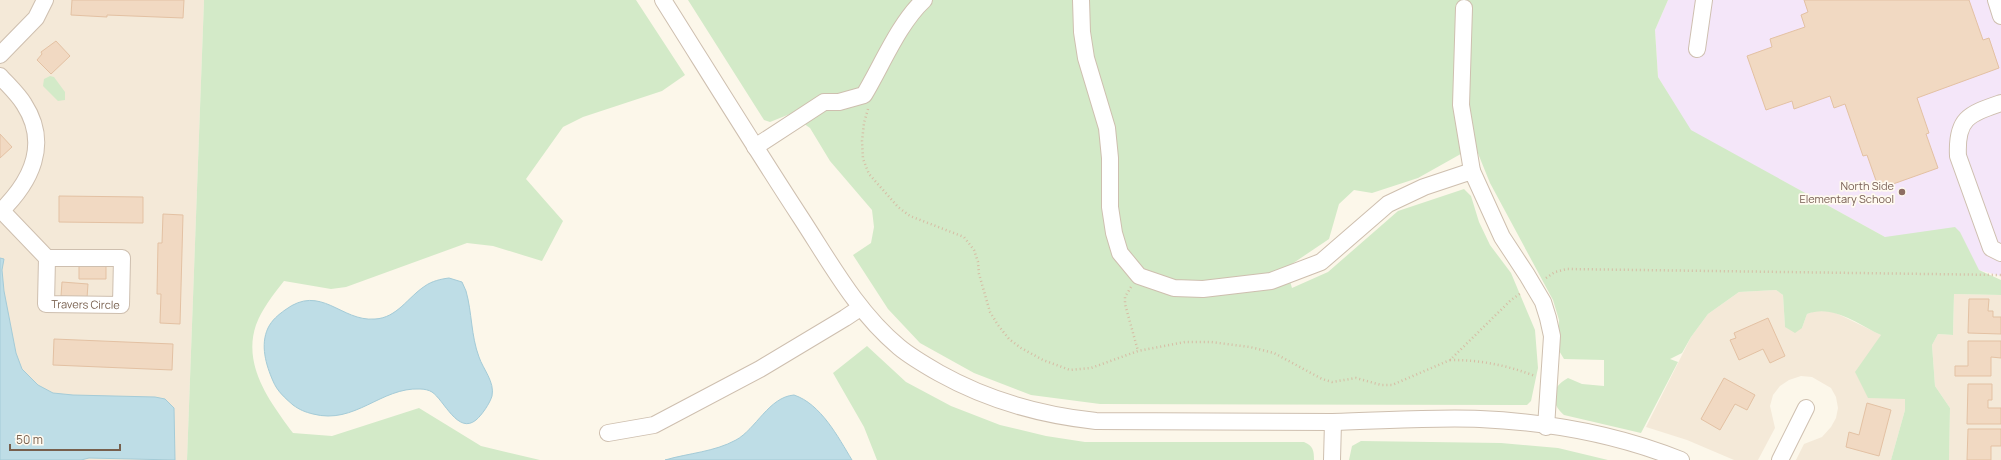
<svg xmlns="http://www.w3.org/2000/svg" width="2001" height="460" font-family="Manrope,sans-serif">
<rect width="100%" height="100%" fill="#fcf7ea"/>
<path fill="#f4e9d8" d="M0,0H204L187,460H0Z
M1776,290L1783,295L1785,327L1802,328L1807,314L1818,310L1834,312L1881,335L1868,398H1905V410L1891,460H1796L1804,444L1822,437L1831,427L1836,418L1838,408L1836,397L1831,388L1812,377L1801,376L1789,380L1780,386L1773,395L1770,406L1775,428L1758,460H1734L1687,440L1646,427L1691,337L1708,314L1739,292Z
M1954,294L2001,295V460H1949L1950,408L1935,386L1932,345L1938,334L1953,335Z"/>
<path fill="#f4e6f9" d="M1668,0H2001V276L1914,253L1690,130L1658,77L1655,30Z"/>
<path fill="#d3eac8" d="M204,0H636L685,75L662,91L583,117L563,127L526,179L563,221L542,261L493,246L467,243L346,287L331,289L284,281C273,295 262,309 256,325C242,366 271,403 293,433L332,436L419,408L481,446L540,460H187Z
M688,0H1668L1655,30L1658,77L1691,130L1885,237L1955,227L1960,232L1979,270L2001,280V295L1954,294L1953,335L1938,334L1932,345L1935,386L1950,408L1949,460H1891L1905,410V399L1868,398L1855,372L1881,335C1857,324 1833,304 1807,314L1802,328L1795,333L1785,327L1783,295L1776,290L1739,292L1708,314L1691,337L1682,353L1670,359L1678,362L1641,433L1564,415C1549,402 1551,387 1568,378L1582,384L1604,386V360L1564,359L1558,349L1559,320L1553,300L1490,183L1475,146L1418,178L1372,193L1354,190L1339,204L1329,239L1286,268L1292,288L1328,272L1398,211L1464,189L1471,196L1479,222L1490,245L1511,273L1535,330L1538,368L1531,401L1527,405L1100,404L1031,395L974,373L920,343L888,309L853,255L871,243L874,227L872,210L830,161L810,128L790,114L770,122L764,120Z
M50,76L54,77L65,92V100L58,101L43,86L44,79Z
M867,346L906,382L951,406L1000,425L1046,436L1085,442H1304C1313,446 1314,450 1314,460H877L864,427L833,373Z
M1361,441L1501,443L1558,448L1608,460H1349L1352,446Z"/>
<path fill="#bedde6" stroke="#a4cbd7" d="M0,258L4,259L2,270L4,291L16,353L22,369L38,385L53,393L73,395L155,397L165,399L174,408L175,460L89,458L81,460H0Z
M449,278L462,282L466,291C472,312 471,336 479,357C483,369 495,382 492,396C490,403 482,415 476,420C458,435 444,400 432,392C429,390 424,389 420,389C381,387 355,425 313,414C305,412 300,410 293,405C285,398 277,391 273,381C266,365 260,345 268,328C272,320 278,315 285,310C321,283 341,322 375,319C397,318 408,297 425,286C432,281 441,279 449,278Z
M794,395C821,404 838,437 852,460H665C689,453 714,452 736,440C756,429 769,397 794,395Z"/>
<path fill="#f1d9c2" stroke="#e3c1a3" d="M72,0H184L183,18L107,15V17L71,15Z
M1804,0H1969L1983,40L1989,38L1999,68L1917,98L1929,133L1926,134L1938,168L1879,189L1867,155L1863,156L1845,104L1834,108L1830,96L1794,109L1792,101L1766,110L1747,56L1772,47L1770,39L1805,27L1801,15L1808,12Z
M56,41L70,56L51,74L37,60L42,54L41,52Z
M0,134L12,147L0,158Z
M59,196L143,197V223L59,222Z
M163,214L183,215L180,324L160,323L161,294H157L158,243H162Z
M79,265H106V279H79Z
M62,282L88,284L87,298L61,296Z
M1969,299H1989L1988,311H1993V317H2001V334L1968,333Z
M1768,318L1785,356L1770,363L1763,349L1739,360L1730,340L1736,338L1734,333Z
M54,339L173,344L172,370L53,365Z
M1968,341H2001V358L1991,357V376H1955V366H1968Z
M1724,378L1755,395L1747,410L1735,404L1720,430L1701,419Z
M1968,384H1992V400H1988V408H2001V424H1967Z
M1867,403L1891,410L1879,456L1846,447L1849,432L1859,435Z
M1968,429H2001V446H1991V460H1967Z"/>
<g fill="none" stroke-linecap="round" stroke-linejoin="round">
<g stroke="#cebfaf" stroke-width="18">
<g id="minor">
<path d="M663,0C709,73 754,146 801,218C831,264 857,312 899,347C911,357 925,365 939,373C989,401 1040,415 1096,421C1175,421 1254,422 1332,422C1382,421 1431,417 1480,419C1548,422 1619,435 1681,460"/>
<path d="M1081,0L1082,32L1086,58L1107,128L1110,158V207L1114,233L1120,253L1139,276L1174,288L1203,289L1271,281L1321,262L1388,204L1424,187L1472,171L1502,237L1527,275L1543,302L1548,318L1552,336L1546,427"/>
<path d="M1996,0L2001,16"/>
<path d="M1464,8L1461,105L1472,171"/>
<path d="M1697,49L1704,0"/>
<path d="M0,55L36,18L45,0"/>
<path d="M0,76C8,85 18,94 24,104C50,144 31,182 0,212"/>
<path d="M2001,103C1969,114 1956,118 1958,156L1991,248L2001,253"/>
<path d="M755,147L824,102H839L864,95C882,65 899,23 924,0"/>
<path id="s1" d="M1,210L47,258L46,304L121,305L122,258H47"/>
<path d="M608,433L654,425L760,369L845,318L860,308"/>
<path d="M1332,460L1333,422"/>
<path d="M1780,460L1806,408"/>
</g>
</g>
<path stroke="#d6bca4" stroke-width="2.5" stroke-dasharray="1 3" stroke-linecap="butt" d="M868,109L864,123L862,141L863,159L869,174L898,207L910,216L964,237L974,250L978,262L979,274L990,312L998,325L1009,339L1021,348L1043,360L1070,370L1091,368L1138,351L1185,342H1211L1250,347L1274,353L1322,379L1332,382L1356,378L1381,385H1392L1450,360L1511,300L1521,293
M1546,278L1555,272L1567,269L2001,275
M1131,287L1125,297V304L1138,351
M1450,360C1481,360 1506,365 1535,376"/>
<use href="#minor" stroke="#fff" stroke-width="16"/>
</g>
<circle fill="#8d6e63" stroke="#fffaf0" stroke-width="1.5" cx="1902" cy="192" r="4"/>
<g text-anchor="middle" stroke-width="3.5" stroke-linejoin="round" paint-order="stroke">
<g font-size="11" fill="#785e54" stroke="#fffaf0" text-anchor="end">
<text x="1894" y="190">North Side<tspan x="1894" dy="13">Elementary School</tspan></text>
</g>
<g font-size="11" fill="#775f4d" stroke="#fffaf0">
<text dy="4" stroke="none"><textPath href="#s1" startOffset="152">Travers Circle</textPath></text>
</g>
</g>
<path d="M10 444v6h110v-6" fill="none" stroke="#775f4d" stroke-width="2"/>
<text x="16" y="444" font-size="12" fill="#775f4d" stroke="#fffaf0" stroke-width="3" paint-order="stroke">50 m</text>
</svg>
